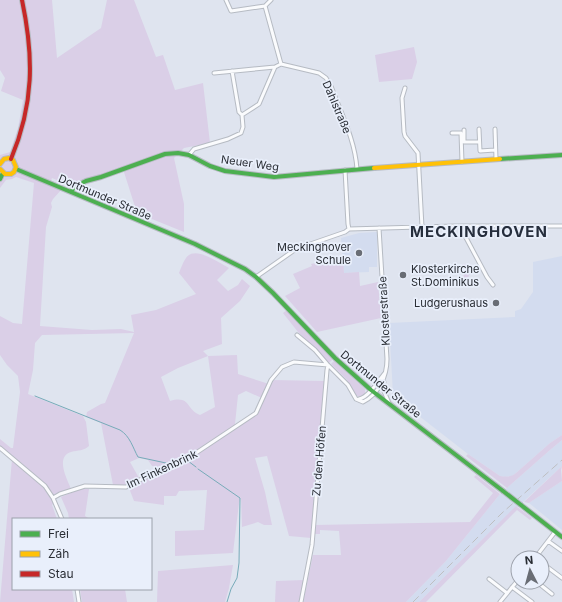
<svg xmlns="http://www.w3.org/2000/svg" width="562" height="602" font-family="Inter,sans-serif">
<rect width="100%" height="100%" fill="#dfe4ef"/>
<path fill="#d3dcef" d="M377,232V267H369V272L344,273L341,238L359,233Z
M562,256V435L550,443L516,473L512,476L505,477L500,476L468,454L396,398L393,394L389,323L515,317V311L521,309L533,292V262Z
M562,440V466L484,538L419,602H406L446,561L500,494L550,450Z
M562,481V530L529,503Z"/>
<path fill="#dacfe7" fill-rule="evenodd" d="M0,0H52L57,58L101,28L107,0H134L156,57L163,55L175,90L203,83L210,143L184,148L174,158L184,204V232L137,213L123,169L101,177L64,183L52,178L50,184L62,189L53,199L51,203L52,207L46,227L40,326L92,330L121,329L134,332L131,315L156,310L196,294L179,273C181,268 183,262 186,258C195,245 219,263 229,268L217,280L228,291L238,285L242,279L250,286L240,301L221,318L222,344L203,351L208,356L237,355L238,374L269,384L262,398L246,391L238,395L235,424L236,426L256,414L260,407L272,380L324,381L311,538L289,536L267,456L255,458L265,492L272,525H264L258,522L242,527L241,497L239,503L233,553L175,556V531L204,530L207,490L179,491L176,496H164V505L134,501L129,488L168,468L152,466L148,460L139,458L130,462L139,478L124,485H113L101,423L86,417L87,412L101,404L105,403L134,333L42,335L35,343L33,370L28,394L83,416L86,422L89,446C84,451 78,450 71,452C55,457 67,479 71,489L55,494L53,497L45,487L54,503L52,505L57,519H13V589H72L74,602H0L12,459L0,448V439L11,448H13L20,392L18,376L7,365L0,355V316L13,323L22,324L34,183L16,177L12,179L6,180L0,188V155L10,152L18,128L23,100L1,91L5,78L0,70ZM208,356L215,407L200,415C186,410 191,395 170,401L161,377L178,368Z
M414,47L417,62L412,79L379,82L375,55Z
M343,257L344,273L359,272L360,286L378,282L381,318L317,332L285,296L300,288L293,274L312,266L311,264Z
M462,264H471L476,272L469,275L468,278L464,279Z
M287,310L333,359L329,363L298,332L283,313Z
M334,361L365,389V393L364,396L359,397L355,394L347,380L331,364Z
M562,435V440L550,450L507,488L466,456L468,454L500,476C507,477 511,477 516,473L550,443Z
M562,466L561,470L562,481L529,503L524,502Z
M476,475L500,494L446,561L406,602H303L313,555H341L339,531L320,530V534H314L315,525L470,522L493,493L474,477Z
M80,489H89L85,516L90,519H69L68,513L61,497Z
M516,506L532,518L530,520L517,510L426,602H419Z
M233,565L229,588L225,602H157L158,571Z
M304,580L300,602H275L276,581Z
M80,589H125L127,602H82Z"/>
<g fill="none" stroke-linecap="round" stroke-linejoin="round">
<path stroke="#77abb9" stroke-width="1" d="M35,396L120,430C130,436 133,448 138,457L166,463
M173,465L188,461L196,467
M198,469L240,498L239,563L237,578L231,589L227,602"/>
<g stroke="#b6bbc3" stroke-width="5">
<path id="street" d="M226,0L231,11L265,6
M265,6L281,64L319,73L326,78L331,86C341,113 355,140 357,169
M265,6L271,0
M232,71L239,112L242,115L259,104L275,67
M214,73L275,67L281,64
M405,88L402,98L404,132L405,136L418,153L422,227
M479,129L480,151L495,150
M495,129L496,159
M464,130V142H479
M452,133H461L462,162
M189,155L194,149L228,139L241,133L243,127L242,115
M345,170L348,224L349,229
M461,226L464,234L487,277L493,285
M256,277L296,249L345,232L349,229L455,226H562
M297,335L315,350L327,364
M328,365L348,385L356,399L363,402C379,394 387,376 387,359L379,228
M384,382L383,389L389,403
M359,399C369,397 378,381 385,373
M0,448L45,486L53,498L62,519
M53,498L60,494L85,486L126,487L173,463L190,457L256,413L271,380L282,367L294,362L328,365
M548,541L562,551
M535,558L555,532
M542,563L562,578
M489,579L507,593
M537,582L552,594
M512,587L532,602
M77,589L79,602
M301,602L312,545L327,370L328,365
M500,602L518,580"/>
</g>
<g stroke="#b6bbc3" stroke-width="6">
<path id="fast" d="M500,159L562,155
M16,169L195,244L245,269L256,277L273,293L335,358L371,390L503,491
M0,179L3,173
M71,192L74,187L86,181L101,177L165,154L178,153L189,155L210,166L225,171L274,177L374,168
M521,505L562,537"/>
</g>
<g stroke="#b6bbc3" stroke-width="6">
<path id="slow" d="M0,164L4,159L9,158L13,160L16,167L14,172L11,174H5L0,169
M374,168L500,159"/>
</g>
<g stroke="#b6bbc3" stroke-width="6">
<path id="jam" d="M11,159C34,104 34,57 22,0"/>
</g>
<use href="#street" stroke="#fafbfd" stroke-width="3"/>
<use href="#fast" stroke="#4caf50" stroke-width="4"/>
<use href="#slow" stroke="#ffc107" stroke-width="4"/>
<use href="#jam" stroke="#c62828" stroke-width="4"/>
<path stroke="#bebfc2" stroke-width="1" stroke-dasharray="8 4" stroke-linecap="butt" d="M413,602L502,513L562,460"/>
<g stroke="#b6bbc3" stroke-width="6" stroke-linecap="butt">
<path id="fast-bridge" d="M503,491L521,505"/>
</g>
<use href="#fast-bridge" stroke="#4caf50" stroke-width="4"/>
</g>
<g fill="#696d75" stroke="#e9effb" stroke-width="1.5">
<circle cx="359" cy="253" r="4"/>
<circle cx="403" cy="275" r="4"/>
<circle cx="496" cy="303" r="4"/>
</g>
<g text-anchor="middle" stroke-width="3.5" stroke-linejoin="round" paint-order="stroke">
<g font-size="11" fill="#292d34" stroke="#e9effb">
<text transform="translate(337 107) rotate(67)" y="4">Dahlstraße</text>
<text transform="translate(250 163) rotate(8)" y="4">Neuer Weg</text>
<text transform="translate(105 197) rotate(23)" y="4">Dortmunder Straße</text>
<text transform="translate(384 311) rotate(-93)" y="4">Klosterstraße</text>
<text transform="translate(381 384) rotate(39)" y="4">Dortmunder Straße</text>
<text transform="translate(319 461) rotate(-85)" y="4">Zu den Höfen</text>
<text transform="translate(162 469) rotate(-25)" y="4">Im Finkenbrink</text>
</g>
<g font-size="11" fill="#292d34" stroke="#e9effb" text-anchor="end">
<text x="351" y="251">Meckinghover<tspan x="351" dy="13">Schule</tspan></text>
<text x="411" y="273" text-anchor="start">Klosterkirche<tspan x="411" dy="13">St.Dominikus</tspan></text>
<text x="488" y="307">Ludgerushaus</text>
</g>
<g font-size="15" font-weight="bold" letter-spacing="1" fill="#262e3d" stroke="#e9effb">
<text x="479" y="237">MECKINGHOVEN</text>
</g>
</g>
<rect x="12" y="518" width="140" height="72" fill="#e9effb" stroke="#9ca1ab"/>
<rect x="20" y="531" width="20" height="6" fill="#4caf50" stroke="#9ca1ab"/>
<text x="48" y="538" font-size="12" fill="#292d34">Frei</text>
<rect x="20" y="551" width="20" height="6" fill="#ffc107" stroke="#9ca1ab"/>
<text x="48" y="558" font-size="12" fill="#292d34">Zäh</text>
<rect x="20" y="571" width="20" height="6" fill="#c62828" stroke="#9ca1ab"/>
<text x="48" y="578" font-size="12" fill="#292d34">Stau</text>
<g transform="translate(530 570) rotate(354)"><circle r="19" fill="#e9effb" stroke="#9ca1ab"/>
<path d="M0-3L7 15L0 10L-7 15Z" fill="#696d75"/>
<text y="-6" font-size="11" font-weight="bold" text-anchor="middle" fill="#292d34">N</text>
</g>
</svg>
